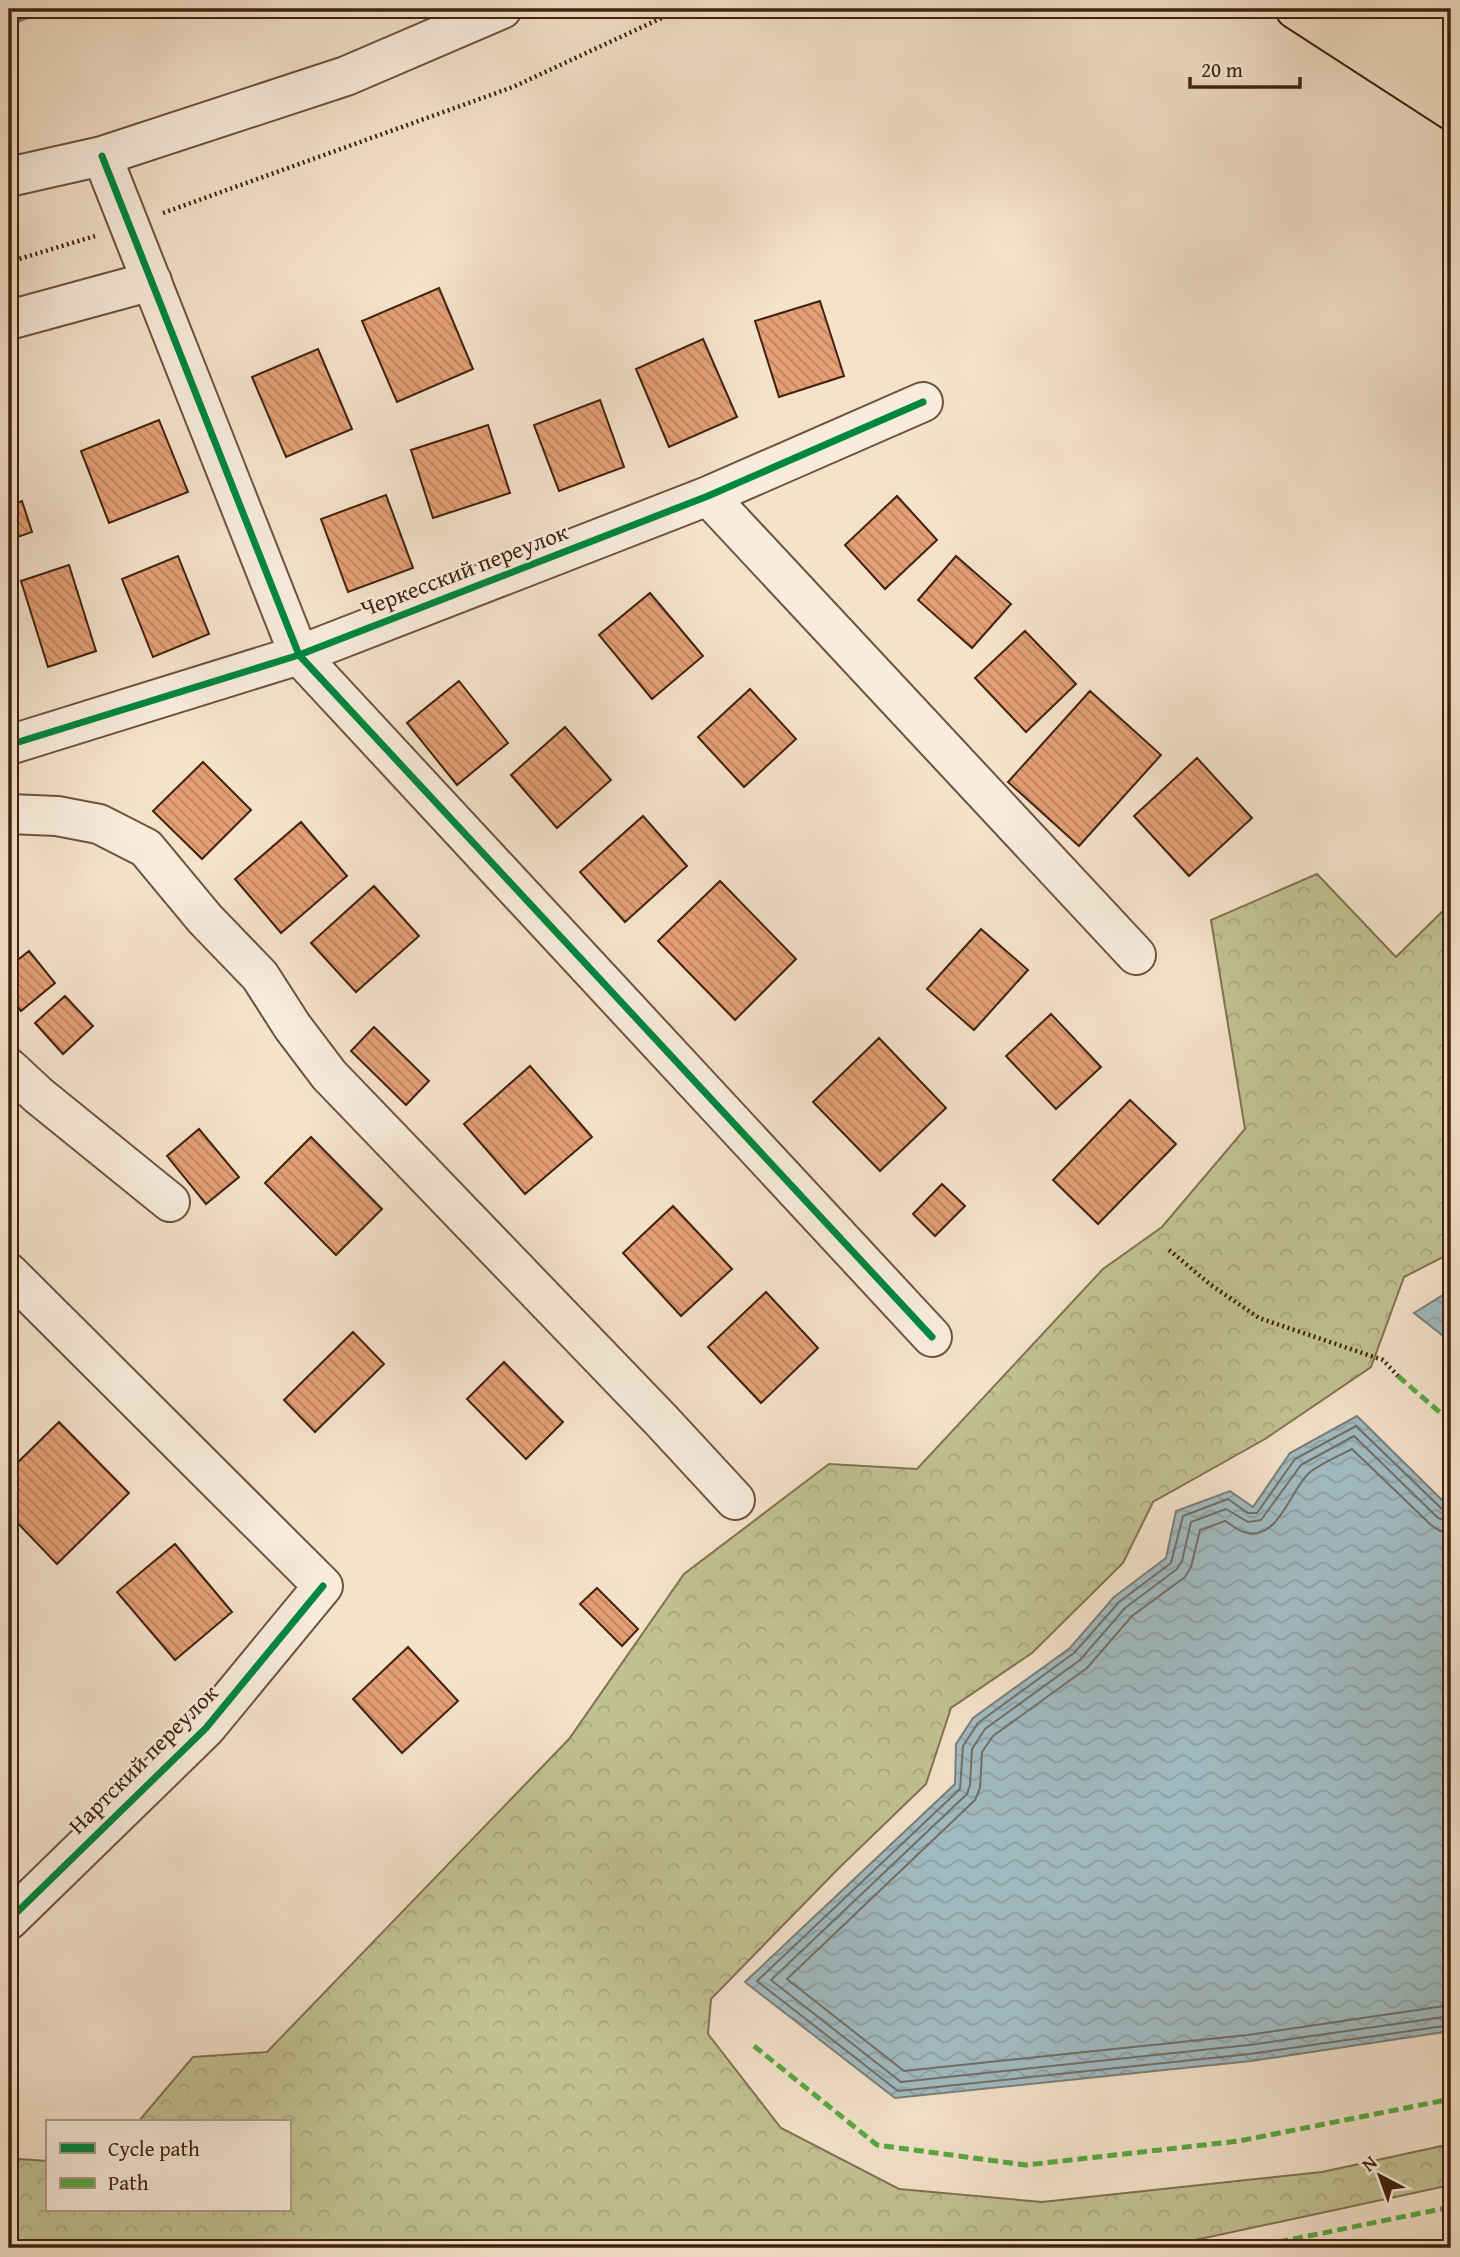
<svg xmlns="http://www.w3.org/2000/svg" width="1460" height="2257" font-family="'Gentium Book Plus',serif">
<defs>
<pattern id="forest-crowns" width="20" height="18" patternUnits="userSpaceOnUse" patternTransform="scale(1.75)"><rect width="20" height="18" fill="#c1c293"/><path d="M2 6a3 3 0 1 1 6 0M12 15a3 3 0 1 1 6 0" fill="none" stroke="#a7a67e"/></pattern>
<pattern id="water-waves" width="16" height="10" patternUnits="userSpaceOnUse" patternTransform="scale(1.75)"><rect width="16" height="10" fill="#a1bbc1"/><path d="M0 5q4-4 8 0t8 0" fill="none" stroke="#8ca0a5"/></pattern>
<pattern id="building-back-hatch" width="6" height="6" patternUnits="userSpaceOnUse" patternTransform="scale(1.75)"><rect width="6" height="6" fill="#e49f76"/><path d="M-1 5l2 2M0 0l6 6M5-1l2 2" fill="none" stroke="#ba815f"/></pattern>
</defs>
<rect width="100%" height="100%" fill="#f4e2cb"/>
<filter id="stains"><feTurbulence type="fractalNoise" baseFrequency=".00286" numOctaves="4"/><feColorMatrix values="0 0 0 0 .2 0 0 0 0 .09 0 0 0 0 .02 0 0 0 .5 -.17"/></filter>
<radialGradient id="worn" r=".72"><stop offset=".6" stop-color="#630" stop-opacity="0"/><stop offset="1" stop-color="#630" stop-opacity=".3"/></radialGradient>
<path fill="url(#forest-crowns)" stroke="#827250" stroke-width="2" d="M1317,874L1396,957L1451,903V1253L1404,1277L1371,1367L1265,1439L1153,1502L1123,1563L1032,1653L951,1708L926,1784L839,1868L711,1999L708,2034L781,2128L899,2189L1042,2202L1322,2172L1451,2144V2185L1158,2248H11L9,2206L19,2159L47,2161V2210H289V2122H138L193,2057L267,2052L569,1739L684,1574L829,1464L917,1469L1103,1269L1162,1227L1245,1129L1211,920Z"/>
<path fill="url(#water-waves)" stroke="#7b7e79" stroke-width="2" d="M1451,1290V1342L1414,1313Z
M1357,1416L1451,1509V2031L1251,2061L895,2098L745,1982L955,1784L956,1744L973,1718L1070,1648L1114,1597L1166,1558L1176,1511L1230,1491L1253,1507L1290,1453Z"/>
<g fill="none" stroke-linecap="round" stroke-linejoin="round">
<path stroke="#726e67" stroke-width="2" d="M1451,1513L1444,1511L1356,1426L1295,1459L1257,1513H1248L1228,1499L1183,1516L1171,1563L1119,1602L1074,1653L978,1723L963,1746L960,1789L757,1981L898,2091L1250,2054L1451,2025
M1451,1522L1438,1518L1354,1436L1301,1465L1261,1520L1248,1522L1226,1509L1191,1522L1182,1561L1177,1569L1125,1608L1080,1660L985,1729L972,1749L970,1785L967,1794L771,1980L901,2082L1249,2045L1451,2016
M1451,1532L1440,1531L1431,1525L1352,1449C1340,1455 1318,1465 1309,1473C1290,1490 1278,1543 1244,1532C1237,1530 1231,1524 1225,1521L1200,1530L1191,1567L1185,1577L1132,1616L1087,1668L993,1736L982,1752L980,1788L975,1800L787,1979L904,2071L1248,2035L1451,2005"/>
<path stroke="#7b7e79" stroke-width="10" d="M9,21L39,9"/>
</g>
<path fill="url(#building-back-hatch)" stroke="#42220d" stroke-width="2" d="M439,288L473,369L397,402L362,321Z
M820,301L844,376L779,397L755,321Z
M703,339L737,417L669,447L636,369Z
M318,349L352,429L286,457L252,377Z
M600,400L624,467L559,491L534,425Z
M159,420L188,492L109,523L81,451Z
M488,425L510,493L433,518L411,450Z
M386,495L413,568L348,592L321,519Z
M897,496L937,540L885,589L845,545Z
M22,501L32,532L9,540V506Z
M178,556L209,634L153,657L122,579Z
M956,556L1011,604L972,648L918,600Z
M69,565L96,651L48,667L21,581Z
M650,593L703,656L652,699L599,635Z
M1025,631L1076,684L1026,732L975,678Z
M459,681L508,743L457,785L407,723Z
M750,689L796,739L744,787L698,737Z
M1090,691L1161,755L1079,846L1008,782Z
M565,727L611,780L557,828L511,775Z
M1197,758L1252,818L1189,876L1134,816Z
M203,762L251,810L202,859L153,811Z
M643,816L687,866L625,922L580,872Z
M301,822L347,876L281,933L235,879Z
M720,881L796,959L735,1020L658,941Z
M374,886L419,936L356,992L311,943Z
M981,929L1028,970L974,1030L927,989Z
M29,951L55,983L21,1011L9,996V967Z
M65,996L93,1026L63,1054L35,1023Z
M1051,1014L1101,1067L1056,1109L1006,1056Z
M374,1027L429,1081L406,1105L351,1051Z
M879,1038L946,1108L880,1171L813,1102Z
M530,1066L592,1137L525,1194L464,1124Z
M1130,1100L1176,1144L1098,1224L1053,1180Z
M199,1129L239,1177L206,1204L167,1156Z
M311,1137L382,1209L336,1255L265,1183Z
M942,1184L965,1206L935,1236L913,1214Z
M673,1206L732,1269L681,1316L623,1253Z
M766,1292L818,1348L761,1403L708,1347Z
M353,1332L384,1364L315,1432L284,1400Z
M504,1362L563,1422L526,1459L467,1399Z
M59,1422L129,1493L57,1564L9,1514V1471Z
M175,1544L232,1612L175,1660L117,1592Z
M597,1588L638,1629L622,1646L580,1604Z
M408,1647L458,1701L402,1753L353,1699Z"/>
<g fill="none" stroke-linecap="round" stroke-linejoin="round">
<g stroke="#6e523c" stroke-width="42">
<path id="minor" d="M102,156L299,655L932,1337
M9,177L102,156L346,76L502,9
M9,320L152,281
M708,496L1136,955
M9,745L299,655L708,496L923,402
M9,814L57,816L99,824L146,848L205,919L260,976L292,1026L329,1075L661,1420L735,1500
M9,1068L38,1095L170,1202
M9,1273L323,1586L206,1728L9,1920"/>
</g>
<g stroke="#42220d" stroke-width="42">
<path id="major" d="M1295,9L1451,110
M1352,9L1451,74
M1414,9L1451,34"/>
</g>
<path stroke="#42220d" stroke-width="4.5" stroke-dasharray="2 3.5" stroke-linecap="butt" d="M1142,9H1146
M163,213L513,87L681,9
M9,262L95,236
M1169,1250L1211,1285L1259,1318L1383,1360L1398,1376"/>
<use href="#minor" stroke="#f8ecdd" stroke-width="38"/>
<use href="#major" stroke="#f4e2cb" stroke-width="38"/>
<path stroke="#56aa41" stroke-width="5" stroke-dasharray="10 5" stroke-linecap="butt" d="M1398,1376L1451,1422
M754,2046L877,2145L1026,2165L1239,2141L1451,2099
M746,2248L760,2242L830,2248
M1249,2248L1451,2207"/>
<g stroke="#f8ecdd" stroke-width="11">
<path id="cycleway" d="M102,156L299,655L932,1337
M9,745L299,655L708,496L923,402
M9,1920L206,1728L323,1586"/>
</g>
<use href="#cycleway" stroke="#00873e" stroke-width="7"/>
</g>
<g text-anchor="middle" stroke-width="5" stroke-linejoin="round" paint-order="stroke">
<g font-size="23" fill="#42220d" stroke="#f8ecdd">
<text transform="translate(464 570) rotate(-21)" y="8">Черкесский переулок</text>
<text transform="translate(143 1759) rotate(-45)" y="8">Нартский переулок</text>
</g>
</g>
<rect width="1460" height="2257" fill="none" stroke="#f4e2cb" stroke-width="35"/>
<rect x="10" y="10" width="1439" height="2236" fill="none" stroke="#42220d" stroke-width="3.5"/>
<rect x="18" y="18" width="1425" height="2222" fill="none" stroke="#42220d" stroke-width="2"/>
<rect x="46" y="2120" width="245" height="91" fill="#f8ecdd" stroke="#af9b8a" stroke-width="2"/>
<rect x="60" y="2143" width="35" height="10" fill="#00873e" stroke="#af9b8a" stroke-width="2"/>
<text x="108" y="2156" font-size="21" fill="#42220d">Cycle path</text>
<rect x="60" y="2178" width="35" height="10" fill="#56aa41" stroke="#af9b8a" stroke-width="2"/>
<text x="108" y="2190" font-size="21" fill="#42220d">Path</text>
<g transform="translate(1380 2176) rotate(319)" stroke="#f8ecdd" stroke-width="5" paint-order="stroke">
<path d="M0-5L12 26L0 18L-12 26Z" fill="#42220d"/>
<text y="-10" font-size="19" font-weight="bold" text-anchor="middle" fill="#42220d">N</text>
</g>
<path d="M1190 77v10h110v-10" fill="none" stroke="#42220d" stroke-width="3.5"/>
<text x="1201" y="77" font-size="21" fill="#42220d" stroke="#f8ecdd" stroke-width="5" paint-order="stroke">20 m</text>
<rect width="100%" height="100%" filter="url(#stains)"/>
<rect width="100%" height="100%" fill="url(#worn)"/>
</svg>
